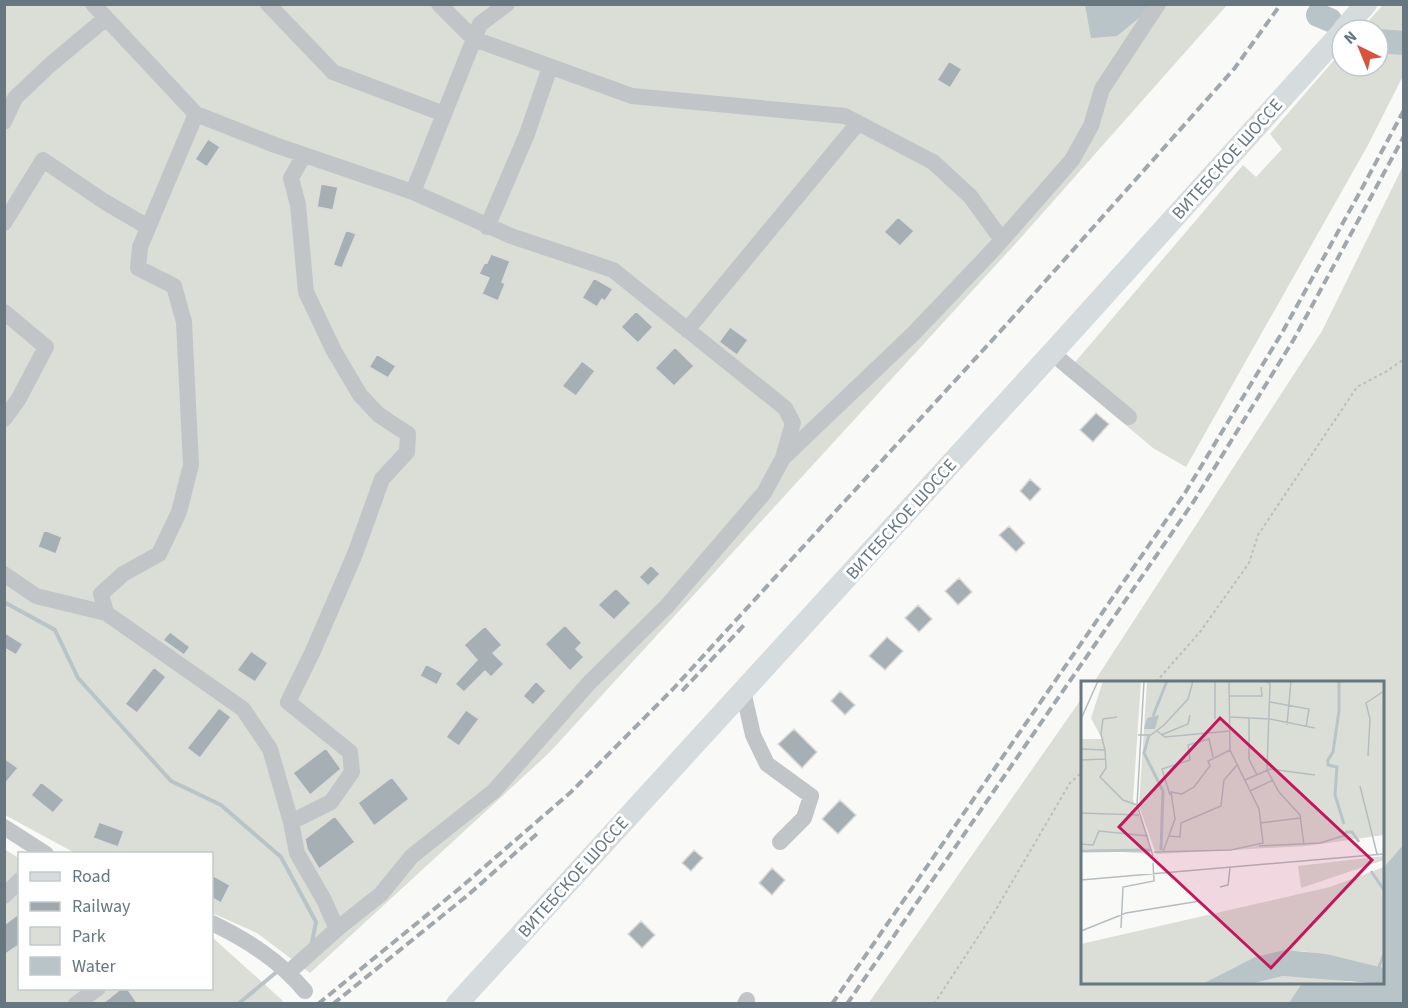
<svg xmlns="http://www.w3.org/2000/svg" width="1408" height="1008" font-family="'Source Sans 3',sans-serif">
<rect width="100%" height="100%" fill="#f9f9f7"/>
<path fill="#daded7" d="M5,5H1227L1017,242L549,753L310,973L257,933L212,913V854L75,853L5,815Z
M1383,5H1403V76L1368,145L1186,467L1153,448L1065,374L1243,165L1256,177L1282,149L1270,134L1342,51V66H1378V30H1360Z
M1403,166V845L1383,868L1382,682H1094L1322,331Z
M1082,698V982L1302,983L1289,1004H868Z
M4,849L19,858L20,988H212V937L283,1001L280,1004L5,1003Z"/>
<path fill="#b8c4c7" d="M1085,5H1151L1139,18L1117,36L1091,38Z
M1403,845V1003H1289L1302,983L1382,982L1383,868Z"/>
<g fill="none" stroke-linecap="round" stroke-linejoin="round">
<path stroke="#b8c4c7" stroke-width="4" d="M4,602L55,630L78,678L171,781L221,805L281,857L316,922L312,942
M238,1004L279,970"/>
<path stroke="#b8c4c7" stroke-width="24" d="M1318,15L1330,20
M1378,41L1404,43"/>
</g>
<path fill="#a6afb4" stroke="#dbdbd9" stroke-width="1.5" d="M949,61L962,69L950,88L937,80Z
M208,139L220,147L207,167L195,159Z
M321,184L338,187L333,210L317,207Z
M898,217L914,231L900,246L884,232Z
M346,230L356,234L342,268L333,265Z
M491,254L510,261L502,282L505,284L498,301L482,294L489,278L479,274L485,262L487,263Z
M594,278L613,289L605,301L602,299L597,307L582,298Z
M636,311L653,327L638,343L621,327Z
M730,327L748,340L737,355L719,342Z
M675,347L694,366L674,386L655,368Z
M377,354L396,366L388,378L369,367Z
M582,361L595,371L576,396L562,386Z
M1096,413L1109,424L1093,442L1080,430Z
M1030,479L1041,489L1030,501L1020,491Z
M1009,526L1025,543L1016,552L999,535Z
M44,530L62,537L56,554L38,547Z
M651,565L660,574L648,586L639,577Z
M959,578L972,592L958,605L945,591Z
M616,588L631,603L614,620L598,605Z
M918,605L932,619L919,632L905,618Z
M565,625L582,643L576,649L584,657L570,671L545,644Z
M485,626L502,645L493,653L504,664L491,677L485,671L464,692L455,684L477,660L464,645Z
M4,632L23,644L16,655L4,648Z
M170,632L190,647L184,655L163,640Z
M887,637L903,651L885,670L869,656Z
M251,651L268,663L255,682L237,670Z
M426,664L443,673L437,685L420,676Z
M154,667L166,677L137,713L125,704Z
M536,681L546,691L533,705L523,696Z
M840,691L855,705L845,715L831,701Z
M219,708L231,717L200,758L187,748Z
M466,710L479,719L459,746L446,737Z
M794,729L817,752L802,768L778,744Z
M326,748L341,769L310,795L293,773Z
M4,758L18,768L4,785Z
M392,777L409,799L374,826L358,803Z
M41,782L64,800L53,813L31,795Z
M840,800L856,815L838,834L822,819Z
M335,816L355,842L319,869L307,849L305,839Z
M99,822L124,831L118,847L93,838Z
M694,850L703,858L691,871L682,863Z
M772,868L785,880L772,895L759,883Z
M212,875L230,885L221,903L212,898Z
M20,913V944L4,955V925Z
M641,921L655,935L642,948L628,934Z
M122,988H127L138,1004H102Z"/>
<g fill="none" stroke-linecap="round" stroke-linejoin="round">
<path stroke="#bbbec0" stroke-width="2" stroke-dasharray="3 3" stroke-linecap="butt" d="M1156,682L1200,632L1249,563L1258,535L1357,387L1387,371L1404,359
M934,1004L995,911L1070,783L1082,772"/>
<path stroke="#c1c5c8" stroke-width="16" d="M93,4L196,114L275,145L413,192L511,236L613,270L785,408L793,423L783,458L764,493L667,606L589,683L494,791L412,856L381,894L337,929L289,972
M268,4L333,72L444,114
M439,4L474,39L632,96L845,116L933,162L970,196L1002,240
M196,114L140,247L138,268L174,286L184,322L191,465L179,512L159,554L123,574L101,594L106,613L243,709L270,749L291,822L297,853L324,900L337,929
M4,122L15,98L51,64L106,18
M413,192L480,24L507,4
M4,223L43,160L105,202L148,227
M487,227L527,134L550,67
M4,312L46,347L18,400L4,419
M687,330L858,123
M1052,353L1129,417
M784,457L914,333L993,250L1072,160L1091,126L1102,89L1158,4
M4,574L36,596L106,613
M743,691L753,735L767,764L811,796L804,818L780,842
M291,822L331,802L352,772L350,752L288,702L313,651L355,554L382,479L407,452L408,434L379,415L360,395L334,351L306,292L298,205L291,178L304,155
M4,827L46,854
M4,896L20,880
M212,923C247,940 279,960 305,991
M76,1004L98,988
M745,1004L747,1000"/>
<path stroke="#d6dbde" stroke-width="22" d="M1343,30L1366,4
M457,1004L1052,353L1342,32"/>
<path stroke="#a1a8ad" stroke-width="4" stroke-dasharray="9 4.5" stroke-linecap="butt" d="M682,691L746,623
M318,1004L460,888L571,792L673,689L1017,313L1234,69L1281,4
M333,1004L468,895L539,832
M832,1004L1185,493L1283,331L1360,192L1404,110
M847,1004L1194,501L1294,339L1404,136"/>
</g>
<g text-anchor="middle" stroke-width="6" stroke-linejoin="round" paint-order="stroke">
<g font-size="18" fill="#667780" stroke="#fff">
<text transform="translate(1227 159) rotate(-48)" y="6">ВИТЕБСКОЕ ШОССЕ</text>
<text transform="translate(901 519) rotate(-48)" y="6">ВИТЕБСКОЕ ШОССЕ</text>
<text transform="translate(573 877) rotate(-48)" y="6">ВИТЕБСКОЕ ШОССЕ</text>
</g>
</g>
<g transform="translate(1081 681)">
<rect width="303" height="303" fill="#f9f9f7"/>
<path d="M22,0H60L52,119L68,158L69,173L0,168V58H21L10,37ZM66,0H303V154L225,165L75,173L58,125ZM303,175V179L220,207L217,185ZM303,186V287L221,270L174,276L121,303H0V263L249,206ZM202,295L239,296L281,303H169Z" fill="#daded7"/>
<path d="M78,34L74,48H63L66,37ZM204,269L245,273L303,287V303L202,295L169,303H121L174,276Z" fill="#b8c4c7"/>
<path fill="none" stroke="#b8c4c7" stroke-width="3" d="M258,0V30L252,71L247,79V84L256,86L254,114L263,143M72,35L86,0M68,54L63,72L82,110L80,169M264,151H271L278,161M0,170L70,169M290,190L303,209M296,291L303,273"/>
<path fill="none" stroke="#b5bdc0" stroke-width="1.5" d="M63,0L56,124L72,175M134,0V38M185,0L189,3L186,89L198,111L219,134L223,164M148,15H181L180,6M189,21L228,28L225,46M149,36L189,38L234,47M168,37V78L176,94M0,38L17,0M206,44L210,0M76,50L84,56L149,50M57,54H70L83,44L107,18L112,0M80,54L107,43L109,34M0,68L24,69L25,87L19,96L42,119L56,124M24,69L20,53L22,38L36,36M287,75L289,38L285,22L303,10M0,79L25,78M164,99L189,88L234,94M279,105L296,173M169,110L192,99M89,114L81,88L109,79L107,64L128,58L132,76M0,132L58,134M180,142L219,137M88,155L99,156L100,142L140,125L143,99L156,84M0,163L12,164L18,150L67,155M178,165L239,162L265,154M73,171L150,169L182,162L178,128L149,69L148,0M82,171L94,138L90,111L101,113L113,106L129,85L127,80L149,69M0,199L303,173M139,206L147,204L149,187M40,247L42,206L73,200L72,182M0,250L45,232L119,220"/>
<path fill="#c2185b" fill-opacity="0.15" stroke="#c2185b" stroke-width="3" d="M139,37L291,179L190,287L38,146Z"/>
<rect width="303" height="303" fill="none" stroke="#667780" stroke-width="3"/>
</g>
<rect width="1408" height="1008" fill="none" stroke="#667780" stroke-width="12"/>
<rect x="18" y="852" width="195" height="138" fill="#ffffff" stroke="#c2c9cc" stroke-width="1.5"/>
<rect x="30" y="872" width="30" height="9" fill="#d6dbde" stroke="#c2c9cc" stroke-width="1.5"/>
<text x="72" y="882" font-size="18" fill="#667780">Road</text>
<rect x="30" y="902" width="30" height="9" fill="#a1a8ad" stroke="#c2c9cc" stroke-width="1.5"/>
<text x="72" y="912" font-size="18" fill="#667780">Railway</text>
<rect x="30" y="927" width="30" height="18" fill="#daded7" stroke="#c2c9cc" stroke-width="1.5"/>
<text x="72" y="942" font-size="18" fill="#667780">Park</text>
<rect x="30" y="957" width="30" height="18" fill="#b8c4c7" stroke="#c2c9cc" stroke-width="1.5"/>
<text x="72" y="972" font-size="18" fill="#667780">Water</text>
<g transform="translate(1360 48) rotate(317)"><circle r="28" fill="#ffffff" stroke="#c2c9cc" stroke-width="1.5"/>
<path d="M0-4.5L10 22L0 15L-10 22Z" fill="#d5543b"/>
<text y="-9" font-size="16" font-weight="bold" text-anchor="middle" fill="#667780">N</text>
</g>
</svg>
